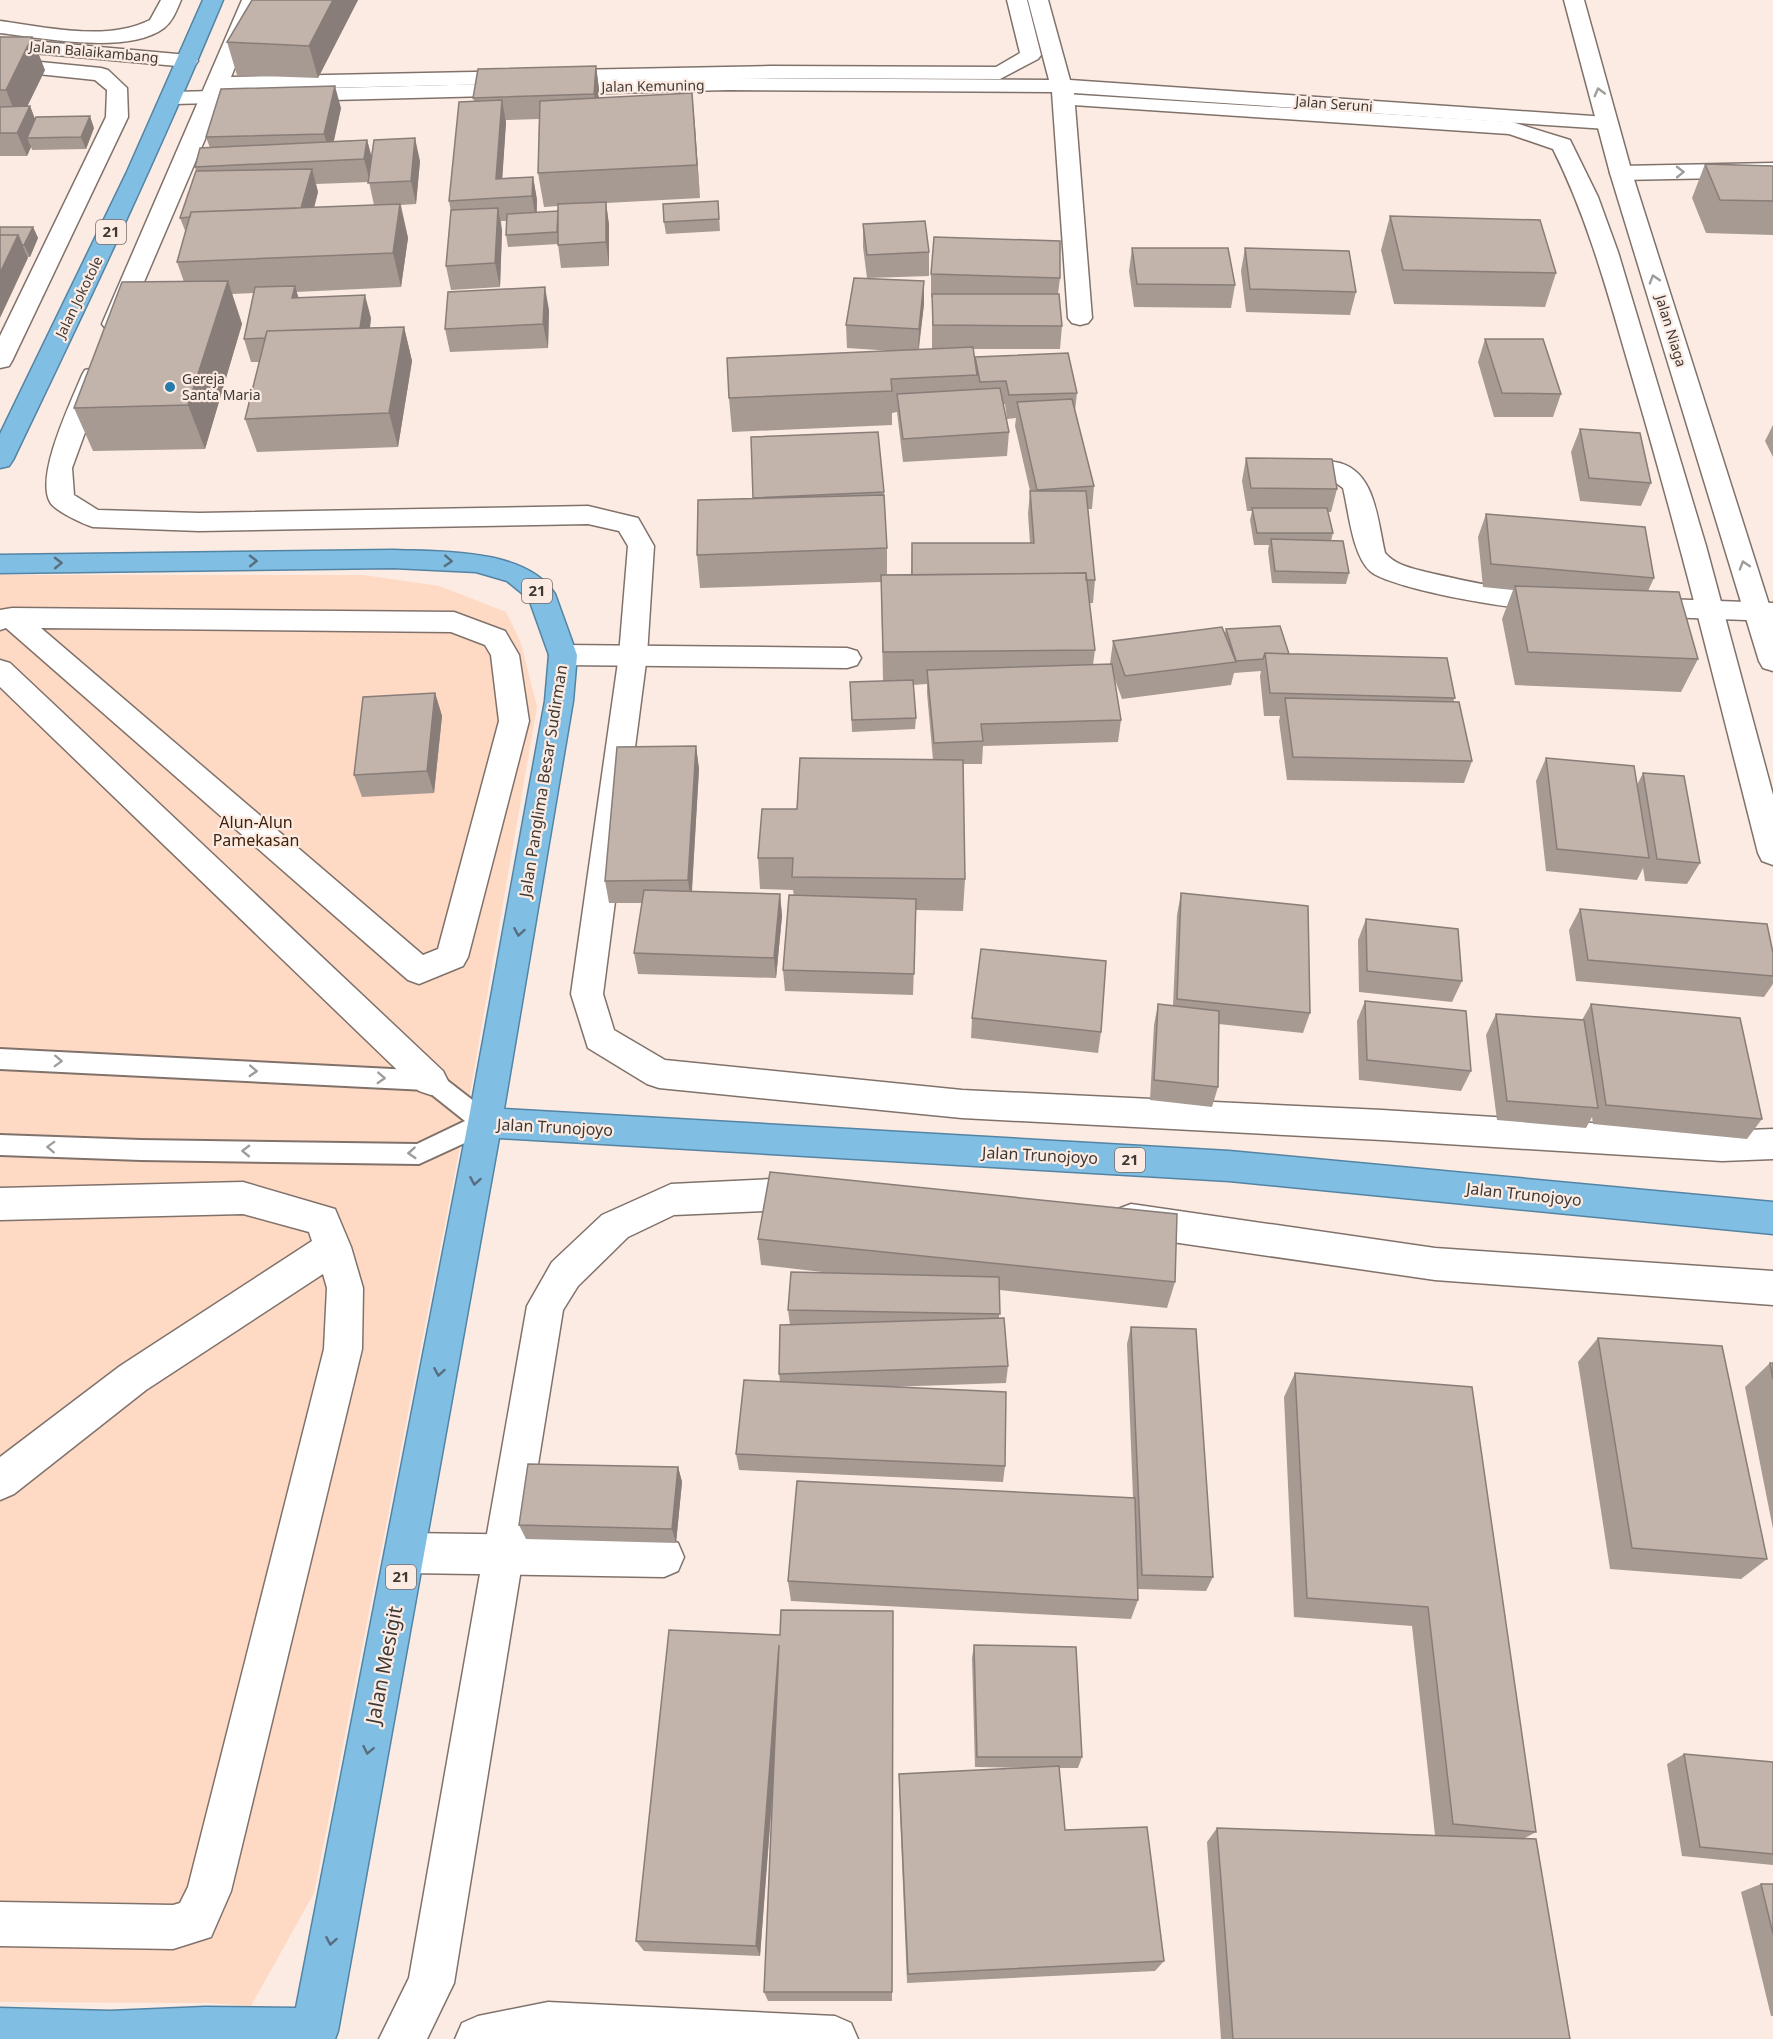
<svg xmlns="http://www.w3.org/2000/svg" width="1773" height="2039" font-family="'Noto Sans',sans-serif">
<rect width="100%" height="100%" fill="#fbebe2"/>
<path fill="#fed9c4" d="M0,575H363L439,586L506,612L521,643L537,707L466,1116L314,1893L251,2006L210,2003L0,2002Z"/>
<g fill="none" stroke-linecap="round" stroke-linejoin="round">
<g stroke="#80726b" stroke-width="4">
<path id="service" d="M0,1049L431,1071L439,1074L493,1116L497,1123L493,1130L419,1164L141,1160L0,1155V1135L141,1140L417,1144L465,1121L426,1090L0,1069Z"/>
</g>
<g stroke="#80726b" stroke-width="3">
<path id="pedestrian" d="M161,0H181C177,9 173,21 164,28C128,55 43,38 0,33V21C47,27 106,42 150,20Z
M242,0H262L231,77L771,66L996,67L1020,53L1007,0H1027L1041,55L1038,59L1000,79L771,78L226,90L126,324L122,329L114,331L106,329L102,324Z
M0,58L101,68L108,70L127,88L128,117L12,361L9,366L0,368V336L106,117L107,90L95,80L0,70Z
M1065,94L1512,122L1570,140L1598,197L1618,252L1706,546L1773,795V865L1762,861L1758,853C1718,695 1679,536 1633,380C1610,302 1590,223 1553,149L1509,134L1058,104L1055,100L1058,96Z
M94,368L103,370L106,375L72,468L74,495L98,510L199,513L588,506L638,518L654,546L647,655L603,994L614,1030L665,1060L962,1090L1382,1110L1722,1131L1773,1129V1159L1722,1161L1382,1140L962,1118L659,1088L647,1084L588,1048L571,994L619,655L628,546L619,531L588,524L199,531L93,527C83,524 55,511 50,502C35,476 71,402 82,375L85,370Z
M12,608L454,612L505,631L519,655L529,721L468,957L463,966L419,984L408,980L6,628L0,630V610ZM41,628L451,632L485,645L491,655L499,721L438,949L423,955Z
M0,660L10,663L443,1071L448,1081L443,1091L431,1095L419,1091L0,687Z
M792,1178L810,1179L822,1183L828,1194L822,1205L810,1209L674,1215L628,1237L578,1286L563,1310L454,1983L427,2039H379L409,1978L527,1306L552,1262L602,1215L671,1184Z
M243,1182L335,1209L351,1247L363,1288L362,1349L231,1891L211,1937L173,1949L0,1946V1902L173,1905L180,1903L188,1887L324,1349L327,1288L323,1274L146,1390L14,1494L0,1500V1457L120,1366L312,1241L309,1232L243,1214L0,1220V1188Z
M1131,1204L1435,1248L1773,1271V1305L1435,1280L1131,1236L1118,1231L1113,1220L1118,1209Z"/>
</g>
<g stroke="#80726b" stroke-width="3">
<path id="minor" d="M1028,0H1048L1070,80L1607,117L1615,118L1618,123L1615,128L1607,129L1074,93L1092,318L1088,323L1080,325L1072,323L1068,318L1052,92L728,90L173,104L166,102L163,98L166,94L173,92L728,78L1049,80Z
M1773,163V177L1621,180L1613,178L1610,173L1613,168L1621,166Z
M1289,461C1304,461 1321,459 1335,462C1376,469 1377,520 1385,553C1395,565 1411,568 1426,572C1449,577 1471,583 1495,586C1517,590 1541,589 1564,595L1568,602L1564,609C1538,616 1389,589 1370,571C1352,554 1349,512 1343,488L1329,478L1280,475L1276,469L1280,463Z
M1638,598L1773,603V621L1638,616L1628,614L1624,607L1628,600Z
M563,645L847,648L857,651L861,658L857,665L847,668L563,665L553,662L549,655L553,648Z
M406,1533L664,1537L678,1543L684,1557L678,1571L664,1577L406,1573L392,1567L386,1553L392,1539Z
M548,2002L835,2016L851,2023L858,2039H455L462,2023L478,2016Z"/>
</g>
<g stroke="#80726b" stroke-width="3">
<path id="tertiary" d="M1564,0H1584L1632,173L1773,617V671L1763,668L1759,661L1610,173Z
M0,38L188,55L195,57L198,61L195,65L188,67L0,50Z"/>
</g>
<g stroke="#5484a3" stroke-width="3">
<path id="trunk" d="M203,0H223C158,156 86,308 13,460L9,466L0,468V434L126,174Z
M393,550C440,552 526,548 555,594L577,655L573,701L504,1109L1229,1151L1773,1202V1234L1229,1181L499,1138L338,2031L335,2039H0V2008L110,2011L205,2007L296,2008L468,1123L545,701L549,655L529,599L507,581L476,572L393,568L0,573V555Z"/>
</g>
<use href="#service" fill="#fff" fill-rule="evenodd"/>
<use href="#pedestrian" fill="#fff" fill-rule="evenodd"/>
<use href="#minor" fill="#fff" fill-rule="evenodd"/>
<use href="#tertiary" fill="#fff" fill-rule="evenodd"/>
<use href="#trunk" fill="#80bee4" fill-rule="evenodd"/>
</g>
<path fill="#a79a93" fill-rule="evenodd" d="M358,0L318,78L237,75L227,42Z
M0,37L45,70L27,107L30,106L35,120L94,128L86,149L32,150L31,147L27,156H0Z
M596,66L599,89V98L692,93L700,198L606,203L609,225V266L561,268L558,244L508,247L506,235L507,221H501L502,231L500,287L451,290L446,266L451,212L449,201L474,101L473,98ZM539,119L538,173L544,207L558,206V215L537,213V200L533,177L502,178L506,120Z
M341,108L334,141L367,140L372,158L420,161L416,204L401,205L408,238L401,287L296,292L298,298L371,318L370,328L404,327L412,361L398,447L257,452L245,419L259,362H251L244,339L254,293L232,294L242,324L205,449L93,451L74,408L184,282L177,262L186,233L180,218L196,171L195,167L210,148L206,137ZM369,182L374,205L314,208L318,192L316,184Z
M1705,164L1773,166V235L1706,233L1692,198Z
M718,201L720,231L666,234L664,222Z
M1390,216L1556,273L1545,307L1394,304L1381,250Z
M863,224L929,252V276L867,278L924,304L919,349H932V297H931V274L1060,278L1058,294L1062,326L1060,349H973L975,362V357L1077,393L1075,411L1094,486L1092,509H1088L1095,580L1093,603H1089L1095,650L1093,665L1110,664L1113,641L1225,633L1226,629L1289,654L1455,698L1453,702L1472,761L1464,783L1287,780L1279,721L1280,716H1264L1260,676L1261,671L1234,673L1231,685L1122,699L1114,677L1121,720L1118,742L983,746L982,764H963L965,879L963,911L916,910L913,995L785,991L783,970L794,896L793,890L760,889L758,858L797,809L933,760L927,693V684L913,685L916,718L915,729L852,732L850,682L883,681L881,582L700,588L697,555L753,499L751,437L884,492L887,548V575H911L912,543H1030L1028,514L1030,491L1015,426L1016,418L1007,419L1005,404L1003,405L1009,432L1007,456L903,462L897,412L892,413V425L732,432L729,398L893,351L847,348L846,325L867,278L863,247Z
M0,227H33L38,238L30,257H27L28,258Z
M1132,248L1235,285L1231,308L1134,307L1129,271Z
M1245,248L1356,292L1350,315L1246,312L1241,271Z
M549,310L548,348L450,352L445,329Z
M1485,339L1561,394L1553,417H1494L1478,362Z
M1773,425V457L1765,441Z
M1580,429L1651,483L1641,506L1580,501L1571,452Z
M1246,458L1337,489L1331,512H1328L1333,533L1331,541L1349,573L1346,584L1272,583L1268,551L1269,545H1254L1250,520L1252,511H1247L1242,481Z
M1486,514L1654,578L1648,591L1698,659L1681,692L1515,685L1502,619L1513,590L1483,587L1478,537Z
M435,693L442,716L434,793L362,797L354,775Z
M696,746L699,769L692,892L780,894L782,916L776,978L638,974L634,953L642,903H609L605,881Z
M1546,758L1637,785L1643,773L1700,863L1687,884L1645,881L1643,868L1637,880L1546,871L1536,781Z
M1181,893L1310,1013L1303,1033L1219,1024L1218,1087L1212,1107L1150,1100L1154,1025L1158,1004L1173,1006L1177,915Z
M1580,909L1773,953V984L1764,997L1576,981L1569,930Z
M1366,919L1462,981L1452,1002L1359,992L1358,940Z
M1365,1001L1471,1071L1461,1091L1359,1080L1357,1021Z
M1591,1004L1762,1119L1747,1139L1593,1124L1592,1117L1586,1128L1497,1120L1486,1035L1496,1014L1582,1020Z
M972,1018L1101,1032L1098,1053L971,1038Z
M758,1239L1175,1282L1167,1308L1000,1290L999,1318L1008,1366L1006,1383L887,1387L1005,1466L1003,1482L739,1470L736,1454L780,1382L779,1374L790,1325L788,1310L831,1273L761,1265Z
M1131,1327L1213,1577L1206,1591L1138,1589V1600L1131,1619L791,1601L788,1581L1133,1498L1127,1344Z
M1598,1338L1767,1559L1741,1579L1610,1569L1578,1362Z
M1770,1363H1773V1529L1745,1387Z
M1295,1373L1472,1387L1536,1832L1525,1838L1570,2039H1221L1207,1842L1217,1828L1435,1835L1412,1626L1294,1617L1284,1397Z
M678,1467L682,1482L676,1543L526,1539L519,1525Z
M893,1611L892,2001H768L764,1992L773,1789L760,1956L644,1951L636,1941L780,1635Z
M974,1645L1082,1757L1078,1768H1059L1065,1830L1164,1961L1155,1971L907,1983L899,1789V1774L1028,1768L975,1767L972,1658Z
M1684,1754L1773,1762V1865L1682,1856L1667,1764Z
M1761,1884H1773V2016H1771L1741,1892Z"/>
<path fill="#887d78" d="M333,0H358L318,78L309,46Z
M32,37L45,70L19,123L6,90Z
M596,66L599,89L597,117L594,94Z
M335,86L341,108L330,157L324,134Z
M692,93L695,126L700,198L697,165Z
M502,100L506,123L501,198L496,179Z
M30,106L39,129L27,138L31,147L27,156L17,133Z
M90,116L94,128L86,149L81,137Z
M415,138L420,161L416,204L411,181Z
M367,140L373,162L370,182L364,159Z
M312,169L318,192L306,238L300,215Z
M533,177L537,200L536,220L532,196Z
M606,202L609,225V266L606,242Z
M400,204L408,238L401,287L393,253Z
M498,208L502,231L500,287L495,263Z
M33,227L38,238L30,257L24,245Z
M18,235L28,258L0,318V273Z
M228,281L242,324L205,449L188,405Z
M924,281V304L918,352L919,329Z
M295,286L302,309L292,298Z
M545,287L549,310L548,348L543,324Z
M365,295L371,318L366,357L359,334Z
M404,327L412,361L398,447L389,413Z
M435,693L442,716L434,793L427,771Z
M696,746L699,769L691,902L688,880Z
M780,894L782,916L776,978L774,958Z
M678,1467L682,1482L676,1543L672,1529Z
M779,1645L782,1663L760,1956L756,1946Z"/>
<path fill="#c2b3ab" stroke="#887d78" stroke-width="1.5" d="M252,0H333L309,46L227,42Z
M0,37H32L6,90H0Z
M596,66L594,94L473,98L478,69Z
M335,86L324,134L206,137L221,89Z
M692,93L697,165L538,173L540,101Z
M502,100L496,179L533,177L532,196L449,201L459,102Z
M30,106L17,133H0V107Z
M90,116L81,137L27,138L36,117Z
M415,138L411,181L368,183L374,140Z
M367,140L364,159L195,167L200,148Z
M1705,164L1773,166V201L1720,200Z
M312,169L301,208L191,212L190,217L180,218L196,171Z
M718,201L719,219L664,222L663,204Z
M606,202V242L558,245V204Z
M400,204L393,253L177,262L191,212Z
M498,208L495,263L446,266L451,210Z
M558,211L557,232L506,235L507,214Z
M1390,216L1540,220L1556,273L1403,270Z
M925,221L929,252L867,255L863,224Z
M0,227H33L24,245H22L18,235H0Z
M0,235H18L0,273Z
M934,237L1060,241V278L931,274Z
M1132,248H1228L1235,285L1137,284Z
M1245,248L1349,251L1356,292L1250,289Z
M854,278L924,281L919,329L846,325Z
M228,281L188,405L74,408L122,282Z
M295,286L292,298L365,295L360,328L267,331L265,338L244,339L255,287Z
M545,287L543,324L445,329L448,292Z
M932,294H1059L1062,326L933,325Z
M404,327L389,413L245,419L267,331Z
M1485,339H1543L1561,394L1502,393Z
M973,347L977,375L891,379L892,391L729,398L727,358Z
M1068,353L1077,393L1009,395L1006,381L980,382L975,357Z
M1000,388L1009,432L903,439L897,394Z
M1072,399L1094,486L1037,490L1017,402Z
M1580,429L1640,433L1651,483L1589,478Z
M878,432L884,492L753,498L751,437Z
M1246,458L1332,459L1337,489L1251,488Z
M1030,491H1086L1095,580H1086V573L912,575V543H1034Z
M884,495L887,548L697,555L698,500Z
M1252,508H1327L1333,533H1257Z
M1486,514L1645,527L1654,578L1491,564Z
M1271,539L1343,541L1349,573L1275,571Z
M1086,573L1095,650L883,652L881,575Z
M1515,586L1679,592L1698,659L1528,652Z
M1280,626L1289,654L1265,653L1263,659L1236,661L1226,629Z
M1222,627L1236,662L1125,676L1113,641Z
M1265,653L1447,658L1455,698L1270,693Z
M1112,664L1121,720L981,724L983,741L934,743L927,670Z
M913,680L916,718L852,720L850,682Z
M435,693L427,771L354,775L363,697Z
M1285,698L1459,702L1472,761L1293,757Z
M696,746L688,880L605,881L617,747Z
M800,758L963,760L965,879L792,877L793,858H758L762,809H797Z
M1546,758L1634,766L1649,858L1557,849Z
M1643,773L1684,776L1700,863L1657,859Z
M644,890L780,894L774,958L634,953Z
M1181,893L1308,906L1310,1013L1177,999Z
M789,895L916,899L914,974L783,970Z
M1580,909L1767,924L1773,953V976L1588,960Z
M1366,919L1458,929L1462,981L1367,971Z
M981,949L1106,961L1101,1032L972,1018Z
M1365,1001L1466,1011L1471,1071L1367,1060Z
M1158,1004L1219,1011L1218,1087L1154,1080Z
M1591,1004L1740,1018L1762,1119L1606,1105Z
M1496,1014L1584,1020L1598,1108L1507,1101Z
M770,1172L1177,1214L1175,1282L758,1239Z
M791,1272L999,1277L1000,1314L788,1310Z
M1004,1318L1008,1366L779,1374L780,1325Z
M1131,1327L1196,1329L1213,1577L1142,1575Z
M1598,1338L1722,1346L1767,1559L1632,1548Z
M1770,1363H1773V1379Z
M1295,1373L1472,1387L1536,1832L1453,1824L1428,1607L1307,1598Z
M744,1380L1006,1392L1005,1466L736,1454Z
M528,1464L678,1467L672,1529L519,1525Z
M797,1481L1135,1498L1138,1600L788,1581Z
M781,1610L893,1611L892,1992H764L779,1645L756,1946L636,1941L669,1630L780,1635Z
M974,1645L1076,1647L1082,1757H977Z
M1684,1754L1773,1762V1854L1700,1847Z
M1059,1766L1065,1830L1147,1827L1164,1961L908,1974L899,1774Z
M1217,1828L1536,1839L1570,2039H1233Z
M1761,1884H1773V1934Z"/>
<defs><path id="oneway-chevron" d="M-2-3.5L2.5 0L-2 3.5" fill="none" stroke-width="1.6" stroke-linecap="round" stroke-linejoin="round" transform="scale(1.5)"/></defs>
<g stroke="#9f9c9a">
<use href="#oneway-chevron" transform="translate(1599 92) rotate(-105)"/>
<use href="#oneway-chevron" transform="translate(1680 172) rotate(-1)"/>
<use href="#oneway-chevron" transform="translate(1654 279) rotate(-107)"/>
<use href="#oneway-chevron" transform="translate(1744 565) rotate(-107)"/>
<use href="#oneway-chevron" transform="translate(58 1061) rotate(2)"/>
<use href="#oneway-chevron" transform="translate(253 1071) rotate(3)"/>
<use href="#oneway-chevron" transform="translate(381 1078) rotate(3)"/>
<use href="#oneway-chevron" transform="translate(51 1147) rotate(-178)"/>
<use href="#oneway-chevron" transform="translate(246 1151) rotate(-179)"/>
<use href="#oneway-chevron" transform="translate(412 1153) rotate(176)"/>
</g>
<g stroke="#596e7c">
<use href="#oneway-chevron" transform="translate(253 561) rotate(-1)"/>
<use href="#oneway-chevron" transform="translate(448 561) rotate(3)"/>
<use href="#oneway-chevron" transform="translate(58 563) rotate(-1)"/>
<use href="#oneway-chevron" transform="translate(519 932) rotate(100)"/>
<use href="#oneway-chevron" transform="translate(475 1181) rotate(100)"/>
<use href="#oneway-chevron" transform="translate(439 1372) rotate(100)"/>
<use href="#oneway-chevron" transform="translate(368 1750) rotate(101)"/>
<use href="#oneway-chevron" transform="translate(331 1941) rotate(100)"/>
</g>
<circle fill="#267bab" stroke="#fbebe2" stroke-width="2" cx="170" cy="387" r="6"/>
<g text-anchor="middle" stroke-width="4.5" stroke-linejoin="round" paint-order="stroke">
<g font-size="14" fill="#3f3936" stroke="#fbebe2">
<text transform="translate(94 52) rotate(5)" y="5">Jalan Balaikambang</text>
<text transform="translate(653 86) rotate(-1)" y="5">Jalan Kemuning</text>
<text transform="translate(1334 104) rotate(4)" y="5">Jalan Seruni</text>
<text transform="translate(79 297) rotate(-64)" y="5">Jalan Jokotole</text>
<text transform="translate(1671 331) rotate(73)" y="5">Jalan Niaga</text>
</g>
<g font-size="14" fill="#3f3936" stroke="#fbebe2" text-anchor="start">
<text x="182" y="384">Gereja<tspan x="182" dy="16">Santa Maria</tspan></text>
</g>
<g fill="#fbebe2" stroke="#776e6a" stroke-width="1.5">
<rect x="96" y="220" width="30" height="24" rx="4.5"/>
<rect x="522" y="579" width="30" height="24" rx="4.5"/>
<rect x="1115" y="1148" width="30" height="24" rx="4.5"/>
<rect x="386" y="1565" width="30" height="24" rx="4.5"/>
</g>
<g font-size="15" font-weight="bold" fill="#3f3936">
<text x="111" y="237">21</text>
<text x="537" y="596">21</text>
<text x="1130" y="1165">21</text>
<text x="401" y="1582">21</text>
</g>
<g font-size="16" fill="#3f3936" stroke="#fbebe2">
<text transform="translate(543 781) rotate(-81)" y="6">Jalan Panglima Besar Sudirman</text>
<text transform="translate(555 1127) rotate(3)" y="6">Jalan Trunojoyo</text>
<text transform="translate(1040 1155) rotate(3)" y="6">Jalan Trunojoyo</text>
<text transform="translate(1524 1194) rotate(6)" y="6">Jalan Trunojoyo</text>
</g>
<g font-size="16" fill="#42210b" stroke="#fbebe2">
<text x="256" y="828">Alun-Alun<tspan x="256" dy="18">Pamekasan</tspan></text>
</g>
<g font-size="20" fill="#3f3936" stroke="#fbebe2">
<text transform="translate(384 1665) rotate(-79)" y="7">Jalan Mesigit</text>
</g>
</g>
</svg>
